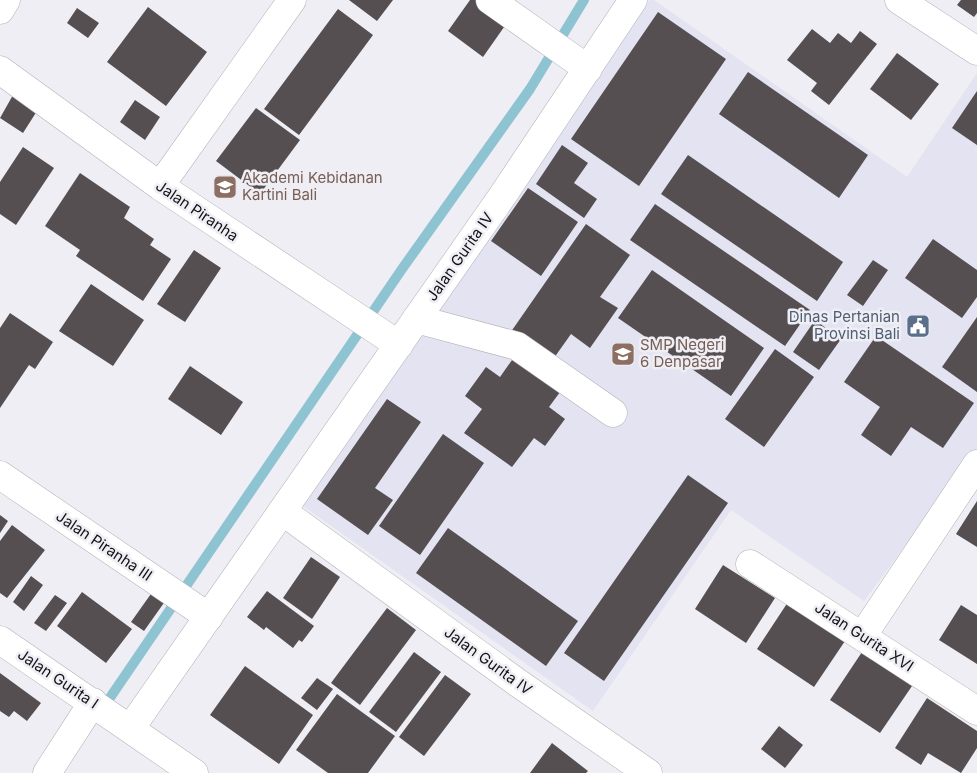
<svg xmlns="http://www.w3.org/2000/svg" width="977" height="773" font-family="Inter,sans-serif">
<rect width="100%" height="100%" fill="#eeeef4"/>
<path fill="#e3e3f1" d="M649,0H654L907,177L977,73V449L864,601L731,510L593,711L303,506Z"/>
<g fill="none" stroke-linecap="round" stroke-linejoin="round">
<path stroke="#8ec3d2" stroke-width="10" d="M103,708L402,269L530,89L584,0"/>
</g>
<path fill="#554f52" d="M349,0H393L377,21Z
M470,0H481L509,20L483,57L448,31Z
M961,0H977V13L974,17L957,5Z
M148,7L207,52L166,106L107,62Z
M77,8L99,23L88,38L67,23Z
M338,9L373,35L299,135L264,109Z
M658,12L726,59L639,186L571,139Z
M812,29L830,43L838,33L851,43L860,31L877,44L829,105L811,91L817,83L787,60Z
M897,53L939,84L911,120L870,89Z
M748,72L868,155L839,198L719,114Z
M977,91V145L952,128Z
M13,95L37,111L23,133L0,118Z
M135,100L160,117L145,140L120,122Z
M256,108L300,140L260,194L216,161Z
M562,145L588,163L574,183L597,199L584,218L536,184Z
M23,147L54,168L16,225L0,214V182Z
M688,155L843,262L817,301L661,194Z
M80,173L130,207L124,218L154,239L150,245L171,259L143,301L76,256L80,250L45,226Z
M528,188L578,222L541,276L491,241Z
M655,204L810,310L785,346L630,240Z
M586,224L630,255L600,297L618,308L590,348L571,334L549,365L508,336Z
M933,239L977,270V297L962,318L905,278Z
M194,250L221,268L185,322L157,304Z
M873,260L888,270L863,306L847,295Z
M652,270L764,348L731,396L618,318Z
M91,284L144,320L113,366L59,331Z
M10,313L53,342L35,369L29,365L0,408V328Z
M977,317V392L942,367Z
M815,320L841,339L819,370L793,352Z
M876,336L974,403L943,448L911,427L891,456L861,435L880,407L844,382Z
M775,349L814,377L764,447L725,419Z
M519,350L566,384L549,407L565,419L545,446L534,438L512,467L464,433L482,409L465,396L486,367L500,377Z
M190,366L243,402L221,435L168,399Z
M387,399L421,422L375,488L393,500L368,535L317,499Z
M443,434L484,463L420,555L379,526Z
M688,475L728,503L604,681L564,653Z
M977,501V547L956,534Z
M0,515L8,521L0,533Z
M12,525L45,550L7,598L0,593V541Z
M448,528L578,621L546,666L416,573Z
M311,557L340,577L312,619L283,598Z
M723,565L775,598L746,643L695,609Z
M31,576L43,585L24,611L13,602Z
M153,591L166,600L144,631L131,622Z
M267,591L314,626L302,642L299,640L293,648L266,627L264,630L247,617Z
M82,592L132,629L106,663L57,626Z
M55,595L67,603L46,631L34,623Z
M788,602L845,641L814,687L757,649Z
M961,605L977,615V664L939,640Z
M387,608L416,630L360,705L331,683Z
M414,652L441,672L396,732L369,712Z
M862,652L912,686L880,733L830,700Z
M245,666L313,715L279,764L210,715Z
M0,673L41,703L27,721L14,711L9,717L0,711Z
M445,675L471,694L424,756L399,737Z
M317,678L333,689L317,710L301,698Z
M337,694L395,736L368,773H328L296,750Z
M927,698L977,731V748L961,773L928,753L921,765L895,748Z
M779,726L803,745L785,768L761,749Z
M552,743L588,771L586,773H530Z"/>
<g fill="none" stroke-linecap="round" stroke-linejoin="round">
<g stroke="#b2b2b8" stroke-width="29">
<path id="minor" d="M490,0L588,69
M899,0L977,51
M0,10L6,0
M0,70L160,186L399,345
M160,186L292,0
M416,319L517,346L613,413
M0,475L209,617
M282,511L518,683L648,773
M750,564L977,711
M863,635L977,464
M0,640L130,729L503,195L633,0
M130,729L194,773
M47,773L93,702"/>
</g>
<use href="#minor" stroke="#fff" stroke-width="28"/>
</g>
<defs>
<g id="university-square" transform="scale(1.25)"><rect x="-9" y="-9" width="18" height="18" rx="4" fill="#8d6e63" stroke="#eeeef4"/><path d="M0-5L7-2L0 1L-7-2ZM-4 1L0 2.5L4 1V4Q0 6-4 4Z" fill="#fff"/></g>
<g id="civic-square" transform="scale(1.25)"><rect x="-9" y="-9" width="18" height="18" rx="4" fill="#5c6f8a" stroke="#eeeef4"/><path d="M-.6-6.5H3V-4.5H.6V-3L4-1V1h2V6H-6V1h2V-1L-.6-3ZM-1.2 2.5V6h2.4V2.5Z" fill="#fff"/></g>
<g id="school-square" transform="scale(1.25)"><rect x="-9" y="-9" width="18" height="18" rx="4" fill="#8d6e63" stroke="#eeeef4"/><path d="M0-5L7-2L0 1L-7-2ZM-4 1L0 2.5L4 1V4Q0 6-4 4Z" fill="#fff"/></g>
</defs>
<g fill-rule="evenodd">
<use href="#university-square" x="225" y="187"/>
<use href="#civic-square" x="918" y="326"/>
<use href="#school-square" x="623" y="354"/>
</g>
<g text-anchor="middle" stroke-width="5" stroke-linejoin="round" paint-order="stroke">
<g font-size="15" fill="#785e54" stroke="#eeeef4" text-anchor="start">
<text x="242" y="183">Akademi Kebidanan<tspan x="242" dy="17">Kartini Bali</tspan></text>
<text x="640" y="350">SMP Negeri<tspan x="640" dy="17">6 Denpasar</tspan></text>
</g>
<g font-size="15" fill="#121214" stroke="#eeeef4">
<text transform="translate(197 211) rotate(34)" y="5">Jalan Piranha</text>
<text transform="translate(460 257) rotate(-55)" y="5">Jalan Gurita IV</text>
<text transform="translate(104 546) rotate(34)" y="5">Jalan Piranha III</text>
<text transform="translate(864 637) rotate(33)" y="5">Jalan Gurita XVI</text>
<text transform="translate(488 661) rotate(36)" y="5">Jalan Gurita IV</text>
<text transform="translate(58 679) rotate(34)" y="5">Jalan Gurita I</text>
</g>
<g font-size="15" fill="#4e5e75" stroke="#eeeef4" text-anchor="end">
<text x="900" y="322">Dinas Pertanian<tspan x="900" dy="17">Provinsi Bali</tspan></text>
</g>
</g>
</svg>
